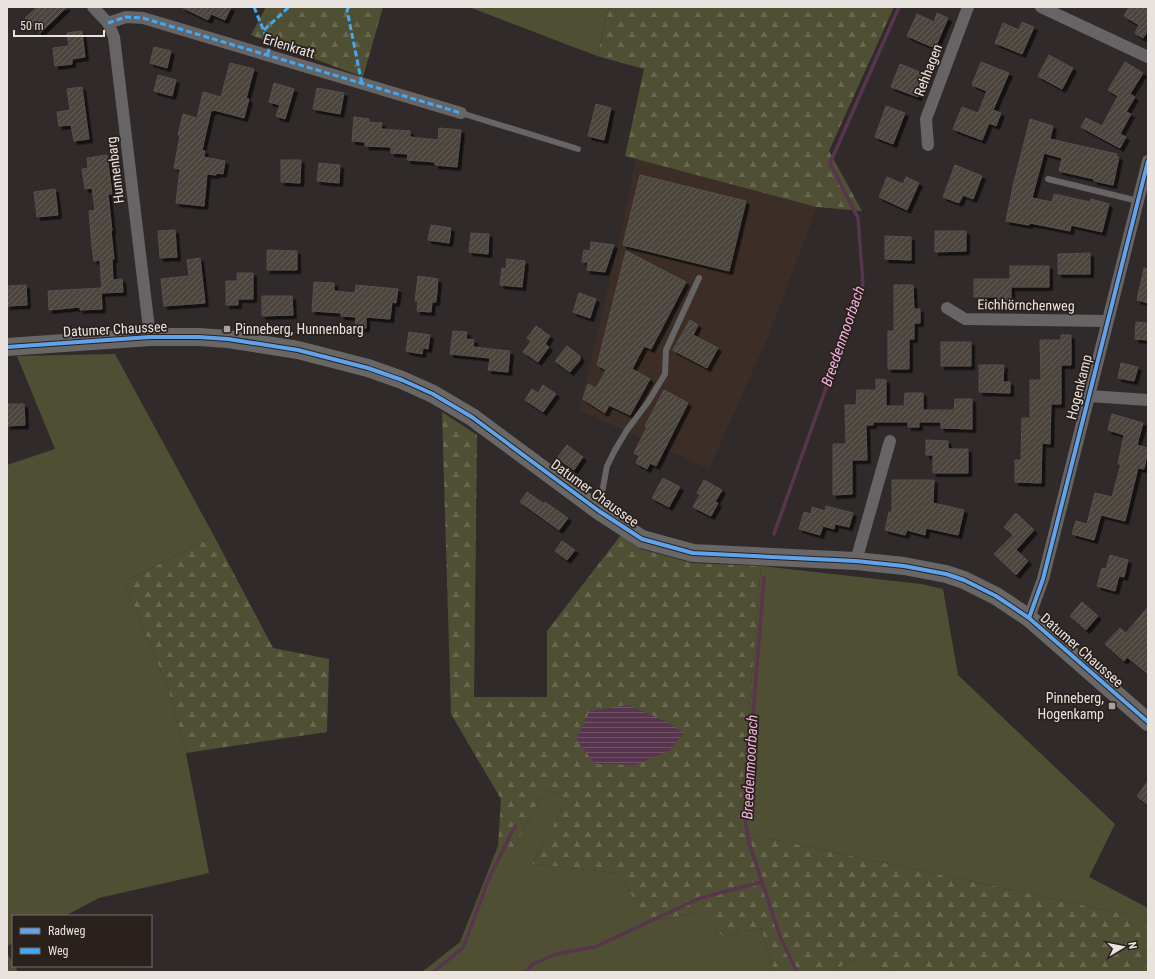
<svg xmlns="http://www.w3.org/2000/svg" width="1155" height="979" font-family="'Roboto Condensed',sans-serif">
<defs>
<pattern id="forest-firs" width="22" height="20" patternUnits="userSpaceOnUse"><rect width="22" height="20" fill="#4f4f34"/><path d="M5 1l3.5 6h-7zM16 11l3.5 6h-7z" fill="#686851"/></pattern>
<pattern id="water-rules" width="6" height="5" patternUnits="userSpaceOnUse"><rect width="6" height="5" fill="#58354e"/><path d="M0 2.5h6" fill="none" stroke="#705267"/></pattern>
<pattern id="building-hatch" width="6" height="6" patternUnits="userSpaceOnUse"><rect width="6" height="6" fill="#4c443d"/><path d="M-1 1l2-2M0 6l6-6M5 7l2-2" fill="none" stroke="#665f59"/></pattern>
<filter id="shadow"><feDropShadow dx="3.5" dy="3.5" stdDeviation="0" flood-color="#0009"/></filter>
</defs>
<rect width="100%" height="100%" fill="#302b2a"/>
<path fill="#3c2e27" d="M636,159L817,207L768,337L709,469L579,410L619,241Z"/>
<path fill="#4f4f34" d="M469,7H609L597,56Z
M115,354L214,536L124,582L168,688L186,753L209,873L99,898L65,916H13V943L7,946V465L55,449L17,356Z
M761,566L921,584L943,589L958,675L1115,824L1089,877L1148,908V919L739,832Z
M546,788L567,800L532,864L618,873L648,922L700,912L723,937L761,928L774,972H422L460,942L498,846L514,847Z
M7,953L13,963V966H15L18,972H7Z
M855,959L896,972H831Z"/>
<path fill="url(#forest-firs)" d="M266,7H383L363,77L251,35Z
M609,7H894L829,151L862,211L817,207L625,156L644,69L597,56Z
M442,412L477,435L474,697H547V631L621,535L641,549L692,563L761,566L739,832L1148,919V972H896L855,959L831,972H774L761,928L723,937L700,912L648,922L618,873L532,864L567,800L546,788L514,847L498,846L501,799L451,714Z
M214,536L273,648L329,659L327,732L186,753L168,688L124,582Z"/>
<path fill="url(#water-rules)" d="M628,705L665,721L684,733L669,751L635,765L595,764L576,739L590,711Z"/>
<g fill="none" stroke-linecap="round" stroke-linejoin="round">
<path stroke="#58354e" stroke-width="3.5" d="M774,534L863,284L858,218L830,163L899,7
M764,577L745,817L749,843L781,939L797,972
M433,972L463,948L490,876L515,826
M525,972L533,964L556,954L595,947L700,898L762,882"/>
</g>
<path fill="url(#building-hatch)" stroke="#54514e" filter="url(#shadow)" d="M37,7H67L40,33L25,18Z
M181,7H231L225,20L211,14L208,20Z
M1129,7H1148V31L1143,38L1135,33L1139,25L1124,16Z
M937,13L948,18L935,48L907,36L917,14L934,22Z
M1022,22L1034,27L1022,54L995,43L1003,23L1019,30Z
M82,31L85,57L72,59V64L55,66L53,48L69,46L67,33Z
M154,47L171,51L167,68L150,63Z
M1049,55L1073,68L1062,89L1038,76Z
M981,62L1009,73L993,110L1001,113L996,126L989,123L982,140L953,129L962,107L978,113L987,91L972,85Z
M1125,62L1143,73L1130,94L1135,97L1126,112L1131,114L1120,134L1126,137L1120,148L1081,127L1086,118L1102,126L1118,96L1108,90Z
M230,63L254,69L246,99H249L244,118L214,110L213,111H211L202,150L205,151L204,157L225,161L223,174L217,173L216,175L207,174L204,206L176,203L180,169L174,168L180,135H178L183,114L197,118L203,92L221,97Z
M900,64L927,75L918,97L891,87Z
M158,75L176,80L172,96L154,91Z
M274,83L294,89L285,119L276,116L280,105L269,102Z
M82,87L89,139L74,141L71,125L59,126L57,112L70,110L67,89Z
M317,88L344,93L340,114L313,109Z
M596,104L611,108L604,140L588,136Z
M886,106L905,113L893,144L875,137Z
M354,117L369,119L368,122L382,123L381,129L410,131V137L438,140L439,128L461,130L457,167L435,165V162L407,160L408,154L391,153V147L365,146V142L352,141Z
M1030,119L1053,126L1050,139L1117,154L1116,156L1119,157L1113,185L1094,181V179L1059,171L1062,158L1044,153L1032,198L1052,202L1054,194L1090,202L1091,199L1109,204L1102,232L1071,225L1070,231L1030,223L1029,225L1006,221L1013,186Z
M107,155L112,194H108L112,231H111L114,259H112L113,280L122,279L123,292L102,293L100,260L94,261L92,246L89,211L95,210L92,188L85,189L82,169L88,168L87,158Z
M281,160H301L300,183L281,182Z
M319,163L340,165L339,183L317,181Z
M955,165L982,176L973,199L963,195L959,203L943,197Z
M640,175L746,201L729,271L623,245Z
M887,177L903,184L906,177L919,183L907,210L879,197Z
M55,189L58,215L37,217L34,192Z
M431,225L451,228L449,243L428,240Z
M175,230L177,257L160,258L158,231Z
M935,231H966V251L935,252Z
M471,233L489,234L488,254L469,252Z
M885,236L911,237V260L885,259Z
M591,242L614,245L605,272L587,270L588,262H582L584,250L590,251Z
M267,250L297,251V270H267Z
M626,251L686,282L651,349L644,346L632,369L650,379L630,415L609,405L605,413L583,399L588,384L596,388L606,370L597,365Z
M1090,253V274H1058V254Z
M200,258L205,303L164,306L161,279L189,276L187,260Z
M507,259L525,261L522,287L500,285L502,268L506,269Z
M1010,266H1049V287H1011V305H997V297H974V279H1010Z
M1144,268L1148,269V303L1137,300Z
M237,273H253V299H238V305H226V281H237Z
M418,276L438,279L436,302H432L431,312L417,311L418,301H415Z
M314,282L334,283V291L355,293L356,285L398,289L396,303L392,302L390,319L366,317V328H355L356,317L341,316V313L312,311Z
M26,285L27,305L7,306V286Z
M894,285H913L914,309H920V323H914V339H909V369H888V331H894Z
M101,288L102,309L80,310V307L49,310L48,291Z
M579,293L596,299L590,318L573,312Z
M262,296H292L293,315L262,316Z
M690,320L698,325L693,335L718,348L707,368L673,350Z
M1136,322L1148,323V340L1135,339Z
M536,326L550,336L545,344L549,347L538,362L523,352L531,341L527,338Z
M453,331L467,332L466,339L474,340L473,347L510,351L508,372L488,370L490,358L450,354Z
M409,332L430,335L428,349L423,348L422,354L406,351Z
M1061,335H1071V365H1061V404H1051L1050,444L1042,443L1041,483L1015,482V460H1021L1022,418H1030V380H1041L1040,340H1061Z
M941,342H971V366H941Z
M567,346L580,356V360L570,372L555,361Z
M1121,363L1138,367L1134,381L1118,378Z
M979,365H1004L1003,382H1010V393L979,392Z
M876,379L886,380V406H904L905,393H923V410H954L955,399H972V429L941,428V422H919V427H908V422H873V425H866L867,460H852V494L833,495V444H846L845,405H856L857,390H876Z
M543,385L556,394L543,412L525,400L532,389L538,393Z
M664,390L688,403L656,466L650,463L647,469L636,463L639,456L634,453L647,427L645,426Z
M7,404H24L25,425L7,426Z
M1112,414L1143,423L1137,445L1148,448V450L1144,469L1138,468L1125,521L1101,515L1094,540L1072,534L1076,521L1087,524L1095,493L1112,497L1121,464H1118L1124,435L1108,430Z
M926,440L948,441V449H968V473H933V455H926Z
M567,445L583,457L574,470L557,458Z
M663,478L680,487L669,507L652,498Z
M704,480L722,490L715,502L718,503L711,516L693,507L700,495L697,493Z
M892,480H934L933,503L964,510L958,535L926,528L925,535L907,530L905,535L885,530L889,512H892Z
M527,492L544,504L545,502L568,518L559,530L520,502Z
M826,506L853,513L849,527L835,524L834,529L823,526L820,535L799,529L804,512L811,514L812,507L825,511Z
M1016,513L1034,530L1016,550L1028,561L1016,575L994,554L1013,535L1004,527Z
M562,541L575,550L567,560L555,551Z
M1110,555L1128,560L1124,577L1119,576L1115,591L1097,586L1102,568L1106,569Z
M1082,602L1098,616L1086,630L1070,616Z
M1148,607V674L1127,657L1124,661L1105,644L1120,628L1126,633Z
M1148,781V805L1137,796Z"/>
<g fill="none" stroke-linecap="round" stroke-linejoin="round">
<path stroke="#666464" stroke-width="6" d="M461,113L578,149
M1048,179L1138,201
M599,509L607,466L615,450L627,430L648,402L665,374L666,350L699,278"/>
<path stroke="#666464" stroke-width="12" d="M93,7L108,23L114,37L150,337
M1041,7L1148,57
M108,23L126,17L143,18L461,113
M928,145L926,119L968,7
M947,308L965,319L1107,321
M1089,396L1148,400
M856,561L890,441
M1029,618L1043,579L1148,161"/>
<path stroke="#696666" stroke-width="18" d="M7,347L150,337H199L228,339L298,350L368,368L402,380L433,394L472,417L599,511L642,539L693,553L856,561L904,566L946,574L964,580L996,596L1029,618L1148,722"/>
<path stroke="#3fa9f5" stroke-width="3" stroke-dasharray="6 3" stroke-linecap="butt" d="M254,7L270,46L267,56
M349,7L347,10L362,84
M108,23L126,17L143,18L461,113
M264,30L289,7"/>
<g stroke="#2a201c" stroke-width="6">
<path id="cycleway" d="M7,347L150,337H199L228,339L298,350L368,368L402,380L433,394L472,417L599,511L642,539L693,553L856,561L904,566L946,574L964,580L996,596L1029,618L1148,722
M1029,618L1043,579L1148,161"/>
</g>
<use href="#cycleway" stroke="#60a3ed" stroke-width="4"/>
</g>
<g fill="#a8a3a0" stroke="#2a201c" stroke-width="1.5">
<rect x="223" y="325" width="8" height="8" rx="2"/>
<rect x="1108" y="702" width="8" height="8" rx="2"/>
</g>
<g text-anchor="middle" stroke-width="3.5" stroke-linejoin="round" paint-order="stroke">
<g font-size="14" fill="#e9e3e0" stroke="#2a201c">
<text transform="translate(289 46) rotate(17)" y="5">Erlenkratt</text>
<text transform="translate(928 70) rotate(-69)" y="5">Rehhagen</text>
<text transform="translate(115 170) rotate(-97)" y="5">Hunnenbarg</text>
<text transform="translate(1026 305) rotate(1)" y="5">Eichhörnchenweg</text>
<text transform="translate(115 329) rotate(-3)" y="5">Datumer Chaussee</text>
<text transform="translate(1079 387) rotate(-76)" y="5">Hogenkamp</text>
<text transform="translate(595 493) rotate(36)" y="5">Datumer Chaussee</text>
<text transform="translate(1082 650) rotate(41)" y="5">Datumer Chaussee</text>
</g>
<g font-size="14" fill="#e9e3e0" stroke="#2a201c" text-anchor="start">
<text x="235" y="334">Pinneberg, Hunnenbarg</text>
<text x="1104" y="703" text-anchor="end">Pinneberg,<tspan x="1104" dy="16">Hogenkamp</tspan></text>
</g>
<g font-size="15" font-style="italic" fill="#f5b2e1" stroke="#2a201c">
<text transform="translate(843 336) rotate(-71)" y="5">Breedenmoorbach</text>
<text transform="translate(750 767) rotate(-87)" y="5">Breedenmoorbach</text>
</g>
</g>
<rect width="1155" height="979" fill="none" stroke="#e9e3e0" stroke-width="16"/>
<rect x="12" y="915" width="140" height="52" fill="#2a201c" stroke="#766e6a"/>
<rect x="20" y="928" width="20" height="6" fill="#60a3ed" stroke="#766e6a"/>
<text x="48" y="935" font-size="12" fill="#e9e3e0">Radweg</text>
<rect x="20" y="948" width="20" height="6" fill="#3fa9f5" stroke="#766e6a"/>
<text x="48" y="955" font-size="12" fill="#e9e3e0">Weg</text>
<g transform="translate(1123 947) rotate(80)" stroke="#2a201c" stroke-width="3" paint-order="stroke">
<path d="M0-3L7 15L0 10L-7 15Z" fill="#e9e3e0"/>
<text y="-6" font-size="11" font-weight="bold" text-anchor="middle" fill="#e9e3e0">N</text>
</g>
<path d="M14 30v6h90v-6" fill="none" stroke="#e9e3e0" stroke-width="2"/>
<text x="20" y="30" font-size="12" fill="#e9e3e0" stroke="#2a201c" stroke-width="3" paint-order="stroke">50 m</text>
</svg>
